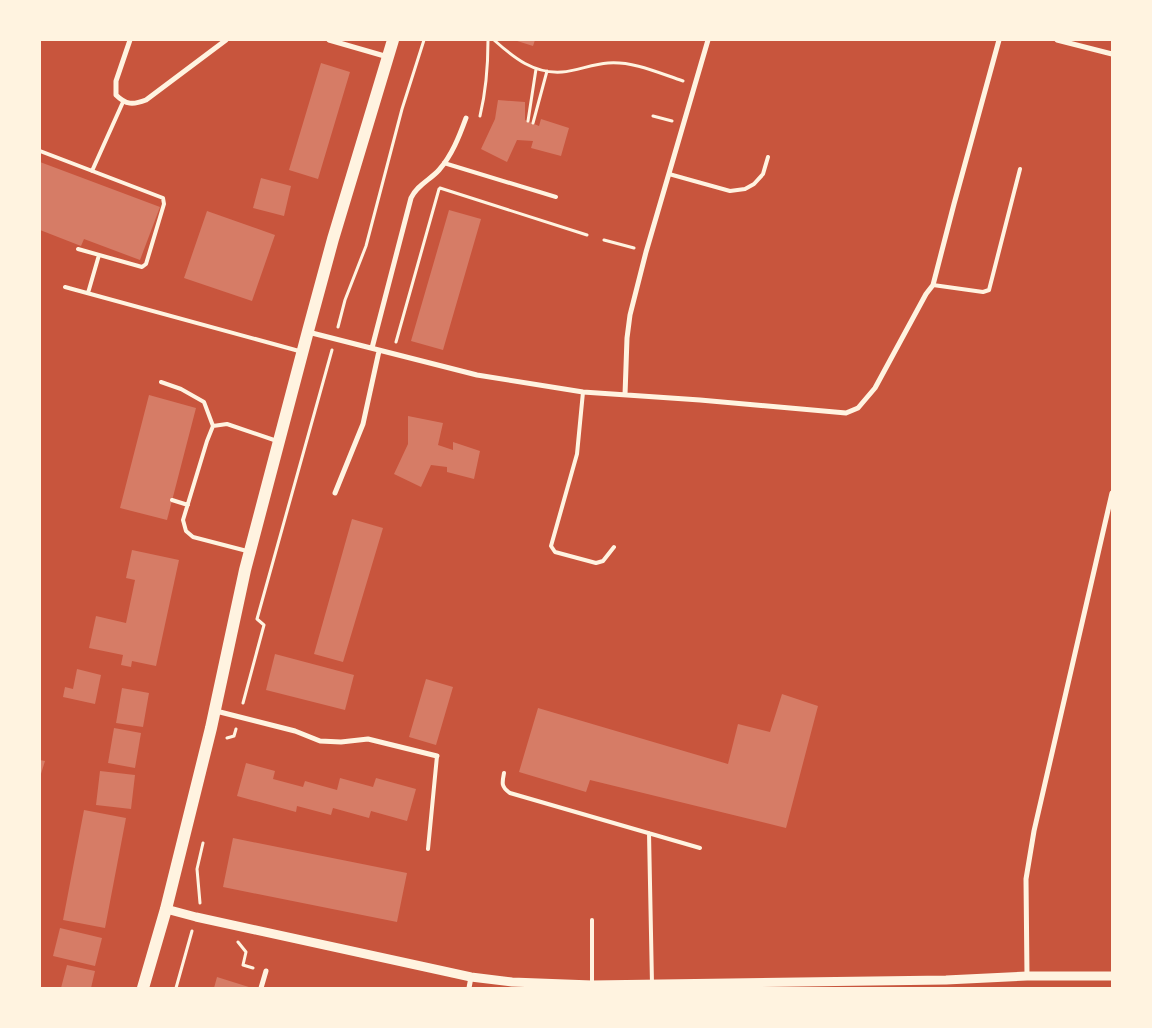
<svg xmlns="http://www.w3.org/2000/svg" width="1152" height="1028" font-family="Montserrat,sans-serif">
<rect width="100%" height="100%" fill="#c8553d"/>
<path fill="#d67c66" d="M514,40H535L533,46Z
M321,63L350,72L318,179L289,170Z
M498,100L525,102V120L539,126L541,119L569,128L561,156L531,148L533,141L517,140L507,162L481,149L495,119Z
M40,162L160,207L140,260L84,239L81,246L40,230Z
M261,178L291,186L284,216L253,208Z
M449,210L481,219L443,350L411,341Z
M207,211L275,235L252,301L184,278Z
M149,395L196,408L167,520L120,508Z
M408,416L443,423L438,445L453,450V442L480,451L474,479L447,472V467L431,465L421,487L394,474L408,444Z
M352,519L383,528L343,662L314,654Z
M132,550L179,560L156,666L132,661L131,667L121,665L123,655L89,648L96,616L126,623L135,580L126,578Z
M275,654L354,675L345,710L266,690Z
M77,669L101,675L95,704L63,697L65,687L73,689Z
M426,679L453,687L436,745L409,737Z
M122,688L149,693L143,727L116,723Z
M782,694L818,706L786,828L590,780L586,792L519,772L538,708L728,764L738,724L770,732Z
M114,728L141,733L135,768L108,763Z
M40,760L45,761L40,777Z
M246,763L275,771L273,779L303,787L305,781L337,790L340,778L373,787L376,778L416,789L407,821L371,811L369,818L333,808L331,815L297,806L296,812L237,796Z
M100,771L135,775L131,809L96,805Z
M84,810L126,818L105,928L63,920Z
M233,838L407,873L397,922L223,887Z
M60,928L102,938L95,966L53,956Z
M67,965L95,971L91,988H61Z
M217,977L252,988H214Z"/>
<g fill="none" stroke-linecap="round" stroke-linejoin="round">
<path stroke="#fff3e0" stroke-width="3" d="M494,40C514,58 534,74 562,72C577,71 592,64 608,63C633,61 659,73 683,81
M480,116C486,91 488,66 488,40
M653,116L672,121
M528,121L536,69
M533,123L547,71
M440,188L587,235
M604,240L634,248
M338,327L345,300L366,246L402,109L424,40
M396,342L439,189
M257,619L332,350
M243,703L264,625L257,619
M227,738L234,736L236,729
M200,903L197,869L203,843
M238,942L246,952L243,965L253,968
M176,988L192,931"/>
<path stroke="#fff3e0" stroke-width="4" d="M40,151L163,198L164,204L146,264L142,267L78,249
M444,163L556,197
M92,171L123,102
M669,174L730,191L745,189L754,184L763,174L768,157
M933,285L983,292L989,290L1020,169
M65,287L299,351
M88,293L99,255
M161,382L181,389L204,402L213,426
M583,392L577,454L551,546L555,552L596,563L603,561L614,547
M172,500L188,505
M247,551L193,537L186,531L183,520L207,441L213,426L227,424L277,441
M504,773C502,783 501,787 510,793L700,848
M649,833L652,984
M428,849L437,756
M592,985V920"/>
<path stroke="#fff3e0" stroke-width="5" d="M130,40L116,81V95C126,105 133,105 146,100L226,40
M329,40L388,57
M1057,40L1112,54
M308,332L477,375L583,392L700,400L846,413L858,408L875,388L926,294L933,285L954,204L999,40
M372,348L411,198C417,185 430,180 439,170C452,155 459,137 466,118
M625,395L627,338L630,315L646,252L708,40
M335,493L363,424L379,351
M216,711L295,731L320,741L341,742L368,739L437,756
M1027,976L1026,879L1034,831L1112,493
M261,988L266,971
M469,988L471,977"/>
<path stroke="#fff3e0" stroke-width="9" d="M166,909L196,917L471,977L512,982L592,985L946,980L1027,976H1112"/>
<path stroke="#fff3e0" stroke-width="12" d="M143,988L166,909L211,728L245,570L308,331L333,239L393,40"/>
</g>
<rect width="1152" height="1028" fill="none" stroke="#fff3e0" stroke-width="82"/>
</svg>
